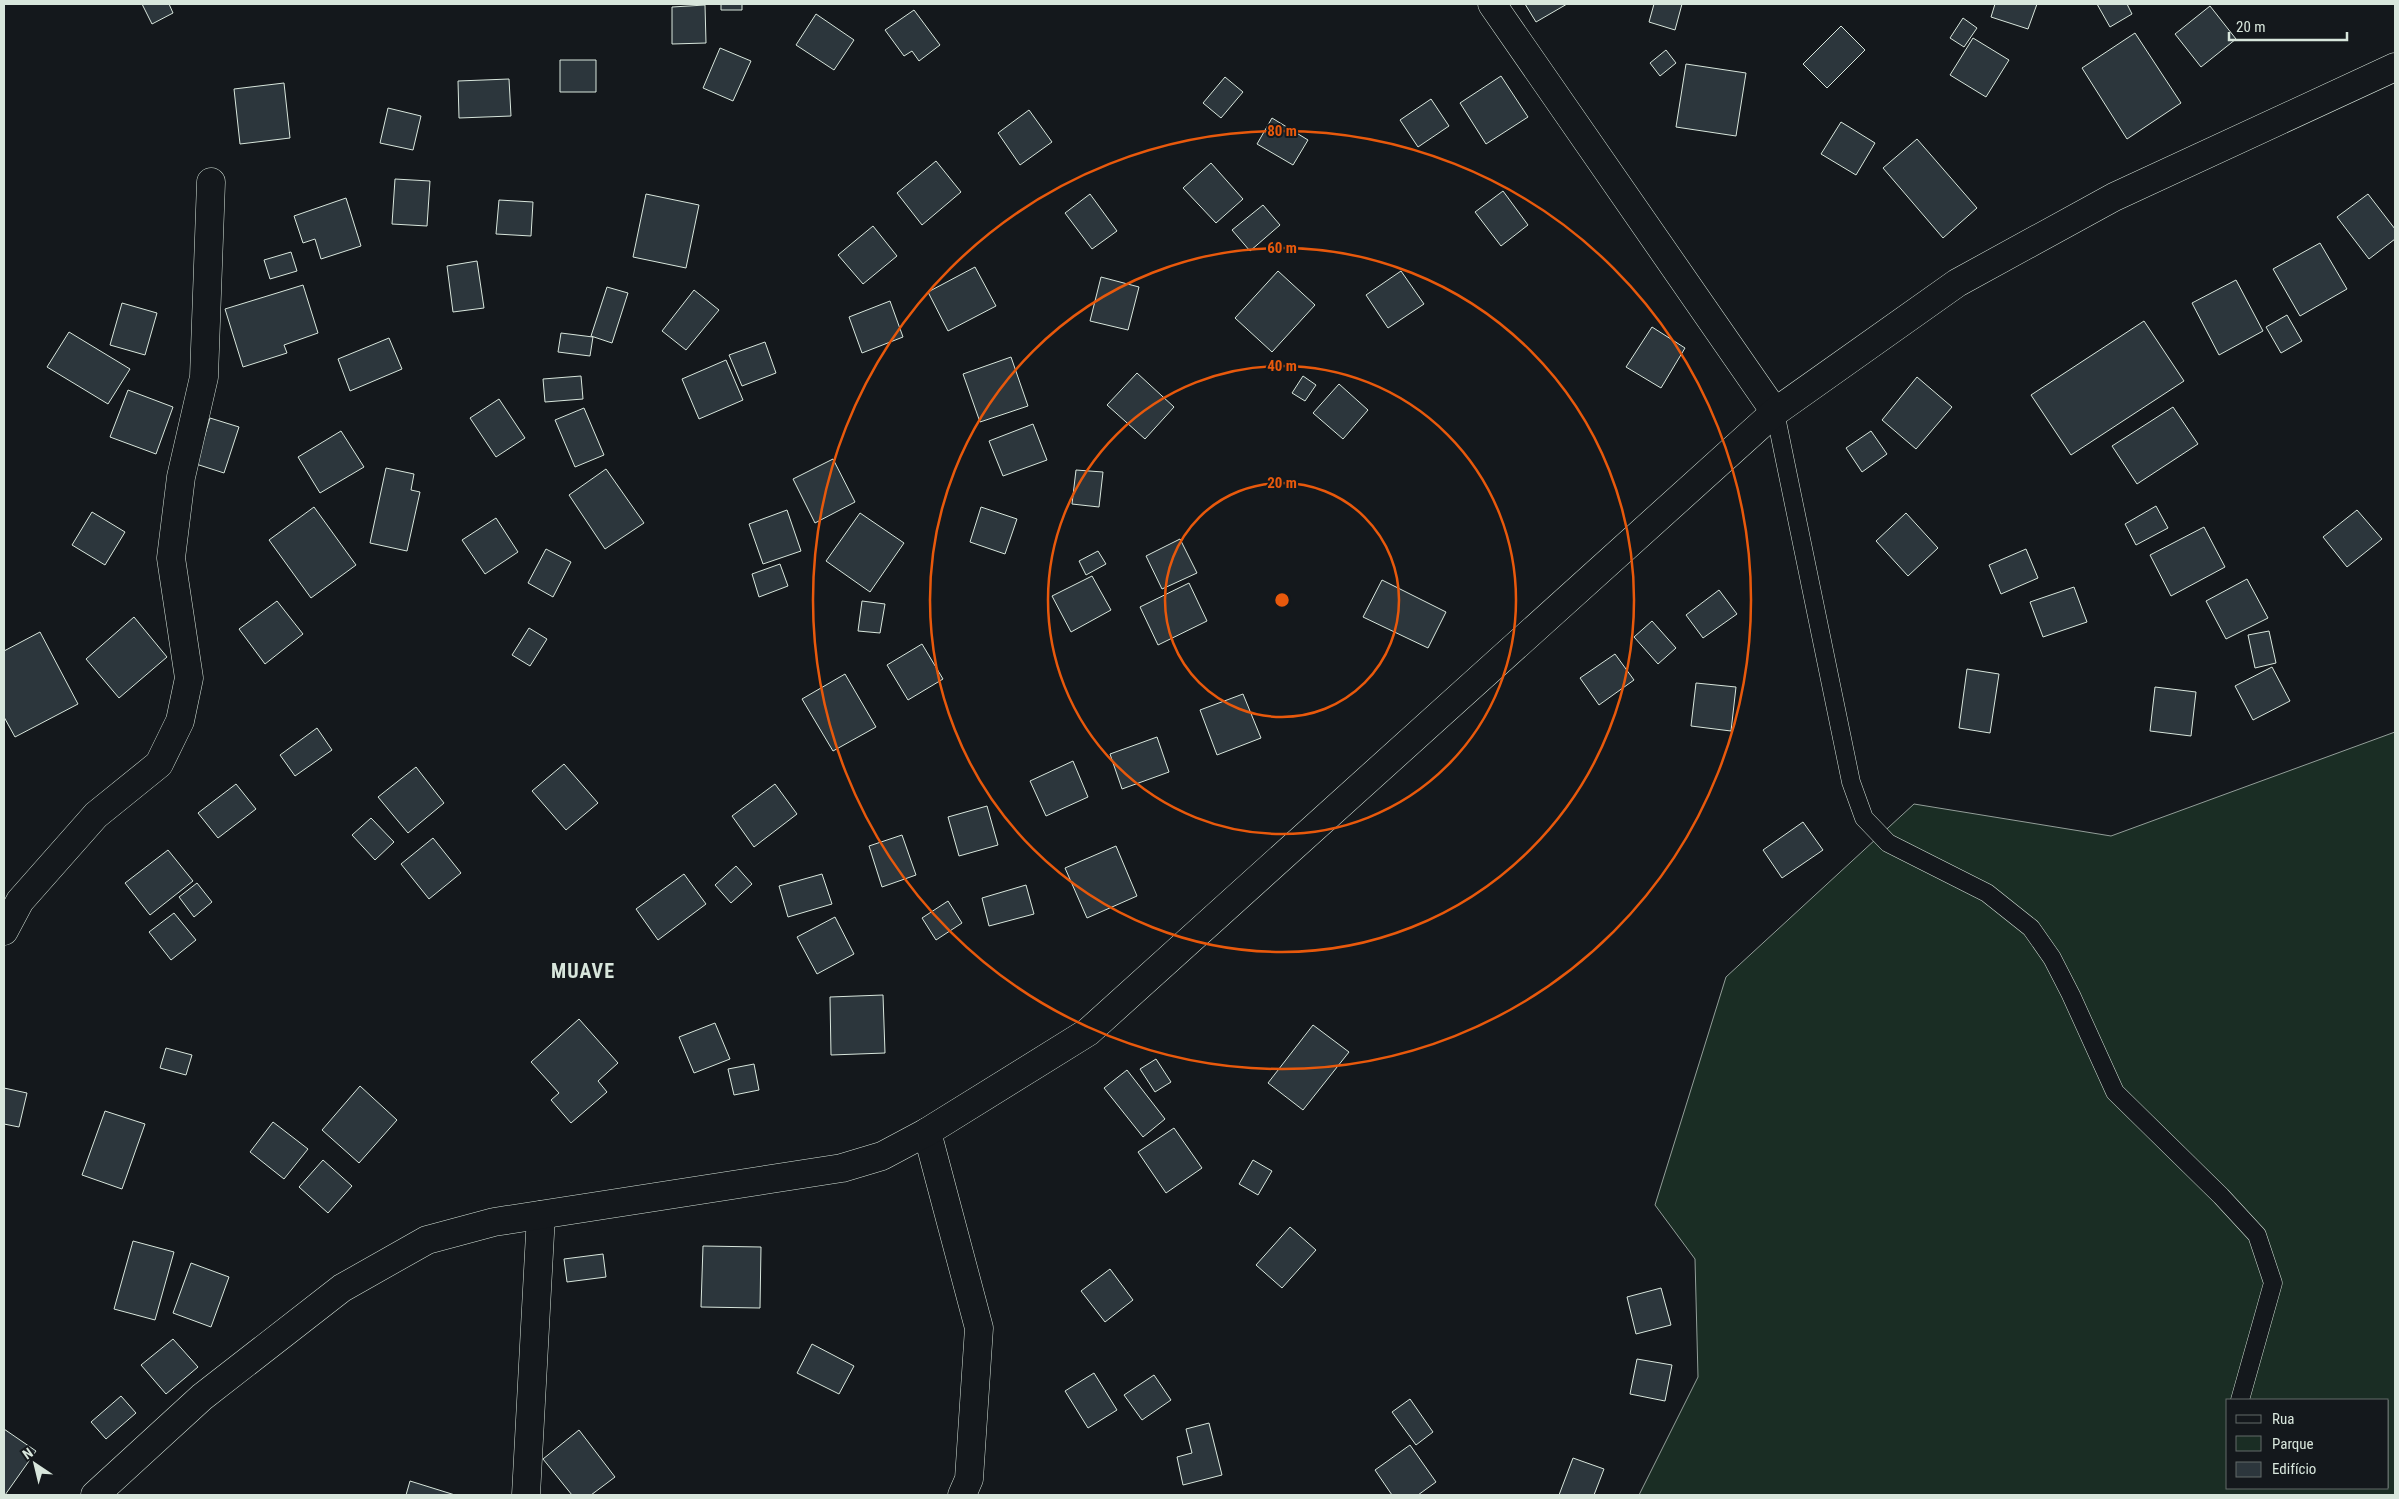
<svg xmlns="http://www.w3.org/2000/svg" width="2399" height="1499" font-family="'Roboto Condensed',sans-serif">
<rect width="100%" height="100%" fill="#14181c"/>
<path fill="#1a2d24" stroke="#939e99" fill-rule="evenodd" d="M2395,732V1495H1639L1698,1377L1695,1259L1655,1205L1726,977L1914,804L2111,836ZM2228,1400H2388V1488H2228Z"/>
<path fill="#2c363c" stroke="#d8e6dc" d="M142,4H169L173,13L152,24Z
M721,4H742V10H721Z
M1525,4H1567L1536,22Z
M1654,4H1682L1675,30L1649,22Z
M1995,4H2037L2028,29L1991,17Z
M2097,4H2127L2132,14L2110,27Z
M705,5L706,43L672,44V7Z
M2210,6L2236,39L2201,67L2175,34Z
M914,10L940,45L919,61L912,51L904,56L885,30Z
M816,14L854,40L834,70L796,45Z
M1963,18L1977,28L1964,47L1950,38Z
M1841,26L1865,50L1827,88L1803,64Z
M2135,33L2181,103L2127,139L2082,68Z
M1973,38L2009,60L1986,97L1950,75Z
M720,48L751,61L733,101L703,88Z
M1666,50L1676,63L1660,76L1650,63Z
M560,60H596V92H560Z
M1686,64L1746,73L1736,136L1676,127Z
M1501,76L1528,117L1486,144L1460,103Z
M1225,77L1243,92L1221,118L1203,103Z
M509,79L511,116L459,118L458,81Z
M284,83L290,138L240,144L234,89Z
M1431,99L1449,126L1418,147L1400,120Z
M388,108L421,116L413,150L380,143Z
M1029,110L1052,142L1020,165L998,133Z
M1272,118L1308,140L1293,165L1257,144Z
M1841,122L1875,143L1856,175L1821,154Z
M1917,139L1977,208L1943,238L1883,168Z
M936,161L961,192L922,225L897,193Z
M1211,163L1243,199L1216,223L1183,188Z
M395,179L430,181L427,226L392,224Z
M1503,191L1528,225L1501,246L1475,212Z
M646,194L699,205L686,268L633,257Z
M1090,194L1117,231L1092,249L1065,213Z
M2368,194L2395,229V239L2369,259L2337,217Z
M346,198L361,246L321,259L315,239L303,243L294,216Z
M499,200L533,202L531,236L496,234Z
M1263,205L1280,225L1250,251L1232,230Z
M873,226L897,256L863,284L838,255Z
M2320,243L2347,289L2300,316L2273,269Z
M291,252L297,271L270,279L264,260Z
M477,261L484,308L453,312L447,266Z
M975,267L996,306L948,331L928,292Z
M1278,271L1315,305L1272,352L1235,318Z
M1401,271L1424,304L1388,328L1366,295Z
M1101,277L1139,287L1128,330L1090,321Z
M2236,280L2263,331L2219,355L2192,303Z
M303,285L318,333L284,345L287,353L243,367L225,309Z
M607,287L628,293L612,343L591,336Z
M694,290L719,310L686,350L662,331Z
M890,301L903,337L862,353L849,317Z
M122,303L157,313L145,355L110,345Z
M2287,315L2302,341L2281,353L2266,327Z
M2144,321L2184,381L2071,455L2031,395Z
M1652,327L1685,348L1661,388L1626,367Z
M69,332L130,369L108,404L47,367Z
M561,333L593,337L590,356L558,352Z
M389,338L402,369L350,391L338,359Z
M765,342L776,373L742,386L729,355Z
M1011,357L1028,406L980,422L963,374Z
M726,360L743,400L699,419L682,379Z
M1137,373L1174,407L1145,439L1107,405Z
M581,376L583,399L545,402L543,379Z
M1303,376L1316,385L1305,401L1292,393Z
M1917,377L1952,407L1916,449L1882,420Z
M1339,384L1368,410L1343,439L1313,413Z
M128,390L173,407L156,454L110,437Z
M499,399L525,438L496,457L470,418Z
M2173,407L2198,444L2137,484L2112,446Z
M584,408L604,455L575,467L555,420Z
M210,418L239,427L224,473L196,464Z
M1033,424L1047,460L1003,476L989,441Z
M341,431L364,467L320,493L298,457Z
M1871,431L1887,454L1862,472L1846,448Z
M833,459L855,502L815,523L793,479Z
M386,468L414,474L411,490L420,492L407,551L370,543Z
M606,469L644,523L605,549L569,495Z
M1076,470L1103,472L1099,507L1072,504Z
M2156,506L2168,528L2136,545L2125,524Z
M314,507L356,565L311,598L269,540Z
M981,507L1017,519L1005,554L970,542Z
M787,510L801,551L763,564L749,524Z
M2357,510L2382,539L2347,567L2323,537Z
M92,512L125,532L105,565L72,545Z
M860,513L904,543L870,592L826,561Z
M1906,513L1938,548L1908,576L1876,541Z
M496,518L518,552L485,574L462,540Z
M2204,527L2225,567L2171,596L2150,555Z
M1180,539L1197,573L1162,589L1146,556Z
M546,549L571,562L553,597L528,583Z
M2026,549L2038,578L2001,594L1989,565Z
M1098,551L1106,564L1086,575L1079,561Z
M780,564L788,586L759,597L752,574Z
M1092,576L1111,610L1071,632L1052,596Z
M2247,579L2268,618L2226,639L2206,601Z
M1382,580L1446,612L1428,648L1363,617Z
M1189,583L1207,621L1158,645L1140,607Z
M2074,587L2087,622L2043,637L2030,602Z
M1719,590L1737,614L1703,638L1686,615Z
M277,601L303,634L265,664L239,629Z
M862,601L885,604L880,633L858,631Z
M134,617L167,657L119,698L86,659Z
M1652,621L1676,648L1658,664L1634,637Z
M529,628L547,639L530,666L512,655Z
M2269,631L2276,663L2255,668L2248,635Z
M40,632L78,704L15,737L4,717V651Z
M922,644L943,679L908,700L887,665Z
M1615,654L1634,680L1599,705L1580,678Z
M2272,667L2290,701L2253,720L2235,686Z
M1967,669L1999,674L1990,733L1959,728Z
M845,674L876,727L833,751L802,699Z
M1696,683L1736,687L1731,731L1691,726Z
M2155,687L2196,692L2191,736L2150,731Z
M1243,694L1261,738L1217,755L1200,710Z
M317,728L332,750L295,776L280,755Z
M1157,737L1169,772L1122,789L1110,754Z
M1073,761L1088,797L1046,816L1030,781Z
M564,764L598,803L566,830L532,791Z
M416,767L444,803L408,833L378,797Z
M236,784L256,809L218,838L198,813Z
M775,784L797,814L754,847L732,816Z
M987,806L998,845L959,856L948,817Z
M371,818L394,842L375,860L352,835Z
M1803,822L1823,850L1782,878L1763,850Z
M902,835L916,875L882,887L869,846Z
M433,838L461,873L429,899L401,864Z
M1116,846L1137,896L1087,918L1065,868Z
M168,850L193,881L150,915L125,883Z
M736,866L752,884L731,903L715,885Z
M684,874L706,904L658,940L636,909Z
M822,874L832,904L788,917L779,886Z
M197,883L212,902L194,917L179,897Z
M1026,885L1034,914L989,926L982,898Z
M948,901L962,923L936,940L922,918Z
M174,913L196,940L171,960L149,932Z
M835,917L854,954L817,974L797,937Z
M883,995L885,1053L831,1055L830,997Z
M579,1019L618,1063L598,1081L607,1092L571,1123L551,1100L559,1093L531,1062Z
M715,1023L730,1059L694,1073L679,1037Z
M1313,1025L1349,1052L1303,1110L1268,1083Z
M166,1048L192,1055L186,1075L160,1068Z
M1156,1059L1171,1082L1155,1092L1140,1069Z
M754,1064L759,1090L734,1095L728,1069Z
M1127,1070L1165,1119L1143,1137L1104,1088Z
M360,1086L397,1120L359,1163L322,1130Z
M4,1088L27,1093L19,1127L4,1124Z
M105,1111L145,1124L122,1189L82,1175Z
M273,1122L308,1149L284,1179L250,1152Z
M1174,1128L1202,1168L1166,1193L1138,1152Z
M323,1160L352,1186L328,1213L299,1187Z
M1253,1160L1272,1171L1258,1195L1239,1184Z
M1290,1227L1316,1250L1282,1288L1256,1265Z
M133,1241L174,1252L155,1320L114,1309Z
M703,1246L761,1247L760,1308L701,1307Z
M603,1254L606,1277L567,1282L564,1259Z
M191,1263L229,1277L211,1327L173,1313Z
M1110,1269L1133,1300L1105,1322L1081,1291Z
M1661,1288L1671,1325L1636,1334L1627,1297Z
M173,1339L198,1367L166,1394L141,1365Z
M812,1344L854,1366L839,1394L797,1373Z
M1637,1359L1672,1365L1665,1401L1630,1394Z
M1094,1373L1117,1410L1088,1428L1065,1391Z
M1154,1375L1171,1400L1142,1420L1124,1395Z
M121,1396L136,1413L106,1439L91,1422Z
M1410,1399L1433,1432L1416,1445L1392,1412Z
M1209,1423L1222,1475L1183,1485L1177,1457L1192,1453L1186,1429Z
M4,1429L36,1451L5,1495H4Z
M579,1430L615,1477L591,1495H572L543,1459Z
M1410,1445L1436,1482L1418,1495H1392L1375,1470Z
M1573,1458L1604,1469L1594,1495H1559Z
M410,1481L455,1495H406Z"/>
<g fill="none" stroke-linecap="round" stroke-linejoin="round">
<g stroke="#d8e6dc" stroke-width="19">
<path id="lane" d="M1775,412L1851,782L1864,818L1888,843L1987,893L2031,928L2052,958L2071,995L2115,1092L2221,1196L2257,1235L2273,1283L2240,1400"/>
</g>
<g stroke="#d8e6dc" stroke-width="29">
<path id="street" d="M1492,4L1775,412
M4,931L20,901L96,815L159,764L180,721L189,678L171,558L181,477L204,377L211,182
M927,1132L979,1328L969,1479L962,1495
M526,1495L541,1215"/>
</g>
<g stroke="#d8e6dc" stroke-width="29">
<path id="secondary" d="M95,1495L202,1397L342,1288L427,1240L494,1222L842,1168L882,1156L927,1132L1088,1032L1775,412L1957,283L2114,197L2395,67"/>
</g>
<use href="#lane" stroke="#14181c" stroke-width="18"/>
<use href="#street" stroke="#14181c" stroke-width="28"/>
<use href="#secondary" stroke="#14181c" stroke-width="28"/>
</g>
<g fill="none" stroke="#e8590c" stroke-width="2.5">
<circle cx="1282" cy="600" r="117"/>
<circle cx="1282" cy="600" r="234"/>
<circle cx="1282" cy="600" r="352"/>
<circle cx="1282" cy="600" r="469"/>
</g>
<g text-anchor="middle" stroke-width="4" stroke-linejoin="round" paint-order="stroke">
<g font-size="20" font-weight="bold" letter-spacing="1" fill="#d8e6dc" stroke="#14181c">
<text x="583" y="978">MUAVE</text>
</g>
</g>
<circle cx="1282" cy="600" r="8" fill="#e8590c" stroke="#14181c" stroke-width="2.5"/>
<g font-size="15" text-anchor="middle" font-weight="bold" fill="#e8590c" stroke="#14181c" stroke-width="4" stroke-linejoin="round" paint-order="stroke">
<text x="1282" y="136">80 m</text>
<text x="1282" y="253">60 m</text>
<text x="1282" y="371">40 m</text>
<text x="1282" y="488">20 m</text>
</g>
<rect width="2399" height="1499" fill="none" stroke="#d8e6dc" stroke-width="10"/>
<rect x="2226" y="1399" width="162" height="90" fill="#14181c" stroke="#626a69"/>
<rect x="2236" y="1415" width="25" height="8" fill="#14181c" stroke="#626a69"/>
<text x="2272" y="1424" font-size="15" fill="#d8e6dc">Rua</text>
<rect x="2236" y="1436" width="25" height="15" fill="#1a2d24" stroke="#626a69"/>
<text x="2272" y="1449" font-size="15" fill="#d8e6dc">Parque</text>
<rect x="2236" y="1462" width="25" height="15" fill="#2c363c" stroke="#626a69"/>
<text x="2272" y="1474" font-size="15" fill="#d8e6dc">Edifício</text>
<g transform="translate(35 1464) rotate(325)" stroke="#14181c" stroke-width="4" paint-order="stroke">
<path d="M0-4L9 19L0 12L-9 19Z" fill="#d8e6dc"/>
<text y="-8" font-size="14" font-weight="bold" text-anchor="middle" fill="#d8e6dc">N</text>
</g>
<path d="M2229 32v8h118v-8" fill="none" stroke="#d8e6dc" stroke-width="2.5"/>
<text x="2236" y="32" font-size="15" fill="#d8e6dc" stroke="#14181c" stroke-width="4" paint-order="stroke">20 m</text>
</svg>
